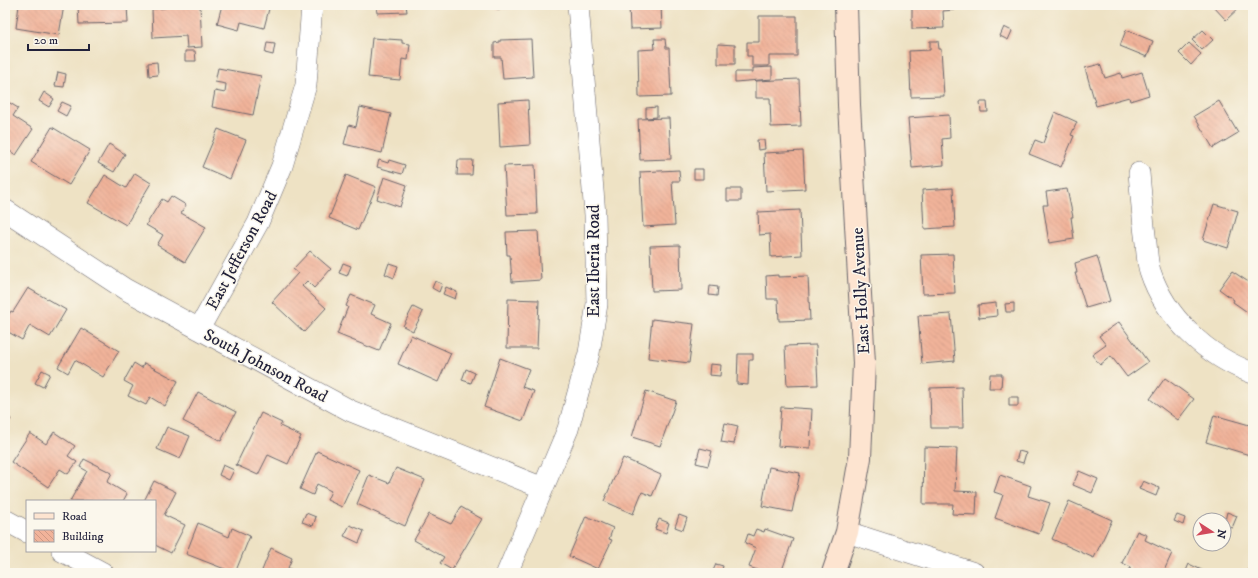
<svg xmlns="http://www.w3.org/2000/svg" width="1258" height="578" font-family="'IM FELL DW Pica',serif">
<defs>
<pattern id="building-back-hatch" width="6" height="6" patternUnits="userSpaceOnUse"><rect width="6" height="6" fill="#f1b39a"/><path d="M-1 5l2 2M0 0l6 6M5-1l2 2" fill="none" stroke="#ce9a86"/></pattern>
</defs>
<rect width="100%" height="100%" fill="#fbf7ec"/>
<filter id="ink" filterUnits="userSpaceOnUse"><feTurbulence type="fractalNoise" baseFrequency=".025" numOctaves="2"/><feDisplacementMap in="SourceGraphic" scale="8" xChannelSelector="R" yChannelSelector="G"/><feConvolveMatrix kernelMatrix="1 2 1 2 8 2 1 2 1" color-interpolation-filters="sRGB"/></filter>
<filter id="wash" filterUnits="userSpaceOnUse"><feTurbulence type="fractalNoise" baseFrequency=".012" numOctaves="4" result="noise"/><feDisplacementMap in="SourceGraphic" scale="16" xChannelSelector="R" yChannelSelector="G"/><feGaussianBlur stdDeviation="0.9" result="paint"/><feColorMatrix in="noise" values="0 0 0 0 0 0 0 0 0 0 0 0 0 0 0 0 0 1.4 0 .05"/><feComposite in="paint" operator="in"/></filter>
<g filter="url(#wash)">
<rect width="100%" height="100%" fill="#eee2c4"/>
<g id="blocks">
<path fill="url(#building-back-hatch)" d="M19,5H64L59,35L16,28Z
M78,5H127L128,23L79,24Z
M164,5H200L202,47L187,48L186,36L153,38L152,9L165,8Z
M222,5H270L264,28L241,22L239,30L217,24Z
M376,5H406L407,12L377,13Z
M497,5H528V7L497,9Z
M629,5H661L662,28L630,29Z
M912,5H954V10L943,11L944,28L912,29Z
M1212,5H1242L1226,20Z
M759,16H797V56H769V66H752V56H747V42H759Z
M1004,27L1012,31L1008,40L1000,36Z
M1126,30L1153,41L1147,57L1120,46Z
M1203,30L1213,40L1202,50L1192,40Z
M372,38L402,40V43L410,44L408,60L402,59L400,80L368,77Z
M531,39L533,77L503,79L501,57H494V43L500,42V40Z
M654,39H665L666,48H669L671,96L639,97L638,50L655,49Z
M930,41H938L939,49H941L944,96L911,97L909,51L930,50Z
M267,43L275,44L273,55L265,53Z
M1189,43L1201,54L1191,65L1179,53Z
M718,44L735,45V64H718Z
M185,51H195L196,61H185Z
M157,62L158,75L149,76L148,63Z
M1100,64L1105,78L1121,73L1122,78L1142,72L1149,95L1130,101L1129,97L1096,106L1085,68Z
M772,67V79L735,82V72H753V68Z
M218,68L261,76L253,115L212,107L215,91L225,93L226,84L215,82Z
M58,72L66,74L64,87L55,86Z
M799,79L801,126L771,127L770,98H756V81Z
M44,92L54,99L49,107L39,101Z
M5,100L18,108L13,116L33,129L16,155L5,148Z
M528,100L530,145L500,147L498,102Z
M1219,101L1238,133L1213,148L1194,116Z
M62,102L71,106L66,116L57,111Z
M980,102H987L988,112H981Z
M360,107L391,114L382,153L344,144L349,125L356,127Z
M657,107V117L646,118V108Z
M1055,112L1077,122L1071,135L1074,136L1061,167L1029,154L1035,140L1043,143Z
M949,115L950,138L942,139L944,165L912,168L908,118Z
M669,118L671,159L640,160L638,119Z
M52,127L90,150L69,185L31,162Z
M218,129L246,140L230,179L202,167Z
M757,140H764L765,149L758,150Z
M109,144L125,154L114,172L98,163Z
M803,151L805,189L766,191L764,153Z
M379,160L388,163L389,160L405,165L402,174L377,167Z
M458,160H473L472,175H457Z
M535,165L537,214L507,215L504,166Z
M694,169H703V179H694Z
M679,170L680,181H672L675,225L643,227L640,172Z
M135,173L151,183L126,225L88,203L105,175L126,188Z
M346,175L376,187L358,230L329,218Z
M384,177L407,185L400,207L377,199Z
M953,188L955,227L924,229L922,190Z
M727,189H741V201H727Z
M1067,189L1073,217H1071L1074,239L1049,243L1043,205H1048L1046,192Z
M171,196L186,205L181,213L206,227L185,262L157,245L163,235L146,225L162,199L167,202Z
M1214,204L1238,211L1228,248L1203,240Z
M800,210L802,255L771,257L770,234L759,235L758,212Z
M538,231L541,280L512,282L510,255H507L506,232Z
M680,245L681,290L652,291L650,246Z
M310,251L331,269L314,288L307,281L302,286L326,308L304,332L272,302L298,273L293,269Z
M953,254L955,293L923,294L921,255Z
M1097,256L1110,301L1086,308L1075,273H1077L1075,263Z
M343,263L351,266L347,276L339,273Z
M389,263L398,266L394,278L385,274Z
M1232,271L1253,285V316L1233,302L1234,300L1219,289Z
M778,275V277L808,276L810,320L779,321L778,299H767L766,276Z
M435,281L442,284L439,292L432,288Z
M710,286L718,287L717,296L709,295Z
M446,287L457,292L455,299L443,294Z
M28,288L66,310L50,337L30,325L22,340L5,330V321L11,311L13,312Z
M351,295L375,305L371,314L391,323L379,351L337,334L348,307L346,306Z
M508,299L539,300L537,348H507Z
M996,303L997,316L979,318L978,305Z
M1014,303V312H1006L1005,304Z
M413,307L423,312L413,331L403,326Z
M951,314L955,361L922,364L918,316Z
M652,319L694,324L689,363L648,358Z
M1119,322L1148,362L1127,377L1111,356L1100,365L1092,355L1106,345L1099,336Z
M81,328L119,351L103,377L75,360L68,373L58,367Z
M411,335L451,353L438,382L398,364Z
M816,345L818,385L787,386L785,346Z
M738,354H753V360H749L748,385L737,384Z
M500,358L529,369L522,387L534,391L523,421L484,407Z
M134,363L142,368L144,363L178,381L165,406L150,397L146,405L128,396L133,386L124,381Z
M710,364L721,365L720,376L709,375Z
M466,369L475,373L471,383L462,380Z
M42,370L50,374L43,387L35,383Z
M990,374H1002L1001,388H989Z
M1165,378L1194,399L1178,420L1150,399Z
M962,387L963,428H931L930,388Z
M646,391L676,401L660,446L632,437Z
M198,392L236,412L221,441L183,421Z
M1009,397H1018V406H1009Z
M781,407L812,409L810,448L778,446Z
M261,413L282,423L280,426L301,436L288,464L268,455L258,475L236,465Z
M5,414L11,419L5,428Z
M1214,415L1253,426V456L1206,442Z
M725,423L738,426L734,444L721,442Z
M167,427L190,436L180,459L157,449Z
M54,432L75,446L68,456L77,462L68,474L60,469L48,487L11,462L30,433L46,444Z
M924,447L957,448L955,491L977,492L976,515L952,514L953,504H923Z
M700,448L712,451L708,466L696,463Z
M317,451L359,470L342,507L327,500L331,491L317,484L313,495L300,489Z
M1019,451L1026,453L1023,463L1016,461Z
M623,458L661,475L652,496L642,492L633,514L604,501Z
M84,459L112,473L107,482L127,494L123,501H70L87,471L80,467Z
M223,465L234,470L229,480L219,475Z
M769,467L800,473L792,512L762,506Z
M396,468L425,480L405,526L357,504L369,475L389,483Z
M1079,471L1098,479L1092,493L1073,485Z
M1000,475L1031,486L1028,496L1050,503L1039,534L995,518L1003,495L994,492Z
M154,481L176,492L164,515L185,525L171,553L155,545V501H144Z
M1143,481L1159,488L1156,496L1139,489Z
M1069,501L1112,520L1094,558L1052,539Z
M461,507L482,519L452,570L440,563L444,557L414,540L429,514L451,524Z
M1227,512L1237,516L1232,528L1224,525Z
M306,513L316,517L313,526L302,522Z
M679,515L687,518L683,530L675,527Z
M1177,515L1185,518L1183,525L1174,521Z
M586,516L613,528L609,539L612,540L598,569L569,556Z
M659,519L669,523L666,533L655,529Z
M198,523L229,537L232,528L250,536L235,573L186,554Z
M350,525L364,531L359,543L344,536Z
M1197,525L1200,526V537L1193,535Z
M756,529L764,532L765,529L793,539L781,573H766L749,567L756,548L745,543L748,534L753,536Z
M1137,531L1147,535L1145,540L1172,553L1163,573H1128L1131,567L1122,563Z
M271,548L292,558L288,568L299,573H261Z
M716,564L723,566L721,573H712Z
M1189,564L1208,573H1185Z
M1248,569L1253,571V573H1246Z"/>
</g>
</g>
<g filter="url(#ink)">
<use href="#blocks" fill-opacity="0" stroke="#69656b" stroke-width="1"/>
<g fill="none" stroke-linecap="round" stroke-linejoin="round">
<g stroke="#69656b" stroke-width="22">
<path id="street" d="M1139,173C1141,197 1143,220 1146,243C1147,252 1147,262 1150,271C1165,317 1207,357 1253,373
M5,210L125,289L351,411L543,488
M199,329L258,223L282,166L306,85L312,5
M5,520L27,532
M847,532L974,573
M62,551L103,573
M507,573L568,429L589,353L597,304L595,215L578,5"/>
</g>
<g stroke="#69656b" stroke-width="24">
<path id="secondary" d="M833,573L847,532L860,458L864,363L849,105L846,5"/>
</g>
<use href="#street" stroke="#fff" stroke-width="21"/>
<use href="#secondary" stroke="#fde4d0" stroke-width="22"/>
</g>
</g>
<g text-anchor="middle" stroke-width="3" stroke-linejoin="round" paint-order="stroke">
<g font-size="17" fill="#22223b" stroke="#fbf7ec">
<text transform="translate(241 250) rotate(-62)" y="6">East Jefferson Road</text>
<text transform="translate(593 261) rotate(-90)" y="6">East Iberia Road</text>
<text transform="translate(860 291) rotate(-93)" y="6">East Holly Avenue</text>
<text transform="translate(266 365) rotate(28)" y="6">South Johnson Road</text>
</g>
</g>
<rect width="1258" height="578" fill="none" stroke="#fbf7ec" stroke-width="20"/>
<rect x="26" y="500" width="130" height="52" fill="#fbf7ec" stroke="#a4a2a5"/>
<rect x="34" y="513" width="20" height="6" fill="#fde4d0" stroke="#a4a2a5"/>
<text x="62" y="520" font-size="12" fill="#22223b">Road</text>
<rect x="34" y="530" width="20" height="12" fill="url(#building-back-hatch)" stroke="#a4a2a5"/>
<text x="62" y="540" font-size="12" fill="#22223b">Building</text>
<g transform="translate(1212 532) rotate(102)"><circle r="19" fill="#fbf7ec" stroke="#a4a2a5"/>
<path d="M0-3L7 15L0 10L-7 15Z" fill="#d1495b"/>
<text y="-6" font-size="11" font-weight="bold" text-anchor="middle" fill="#22223b">N</text>
</g>
<path d="M28 44v6h61v-6" fill="none" stroke="#22223b" stroke-width="2"/>
<text x="34" y="44" font-size="12" fill="#22223b" stroke="#fbf7ec" stroke-width="3" paint-order="stroke">20 m</text>
</svg>
